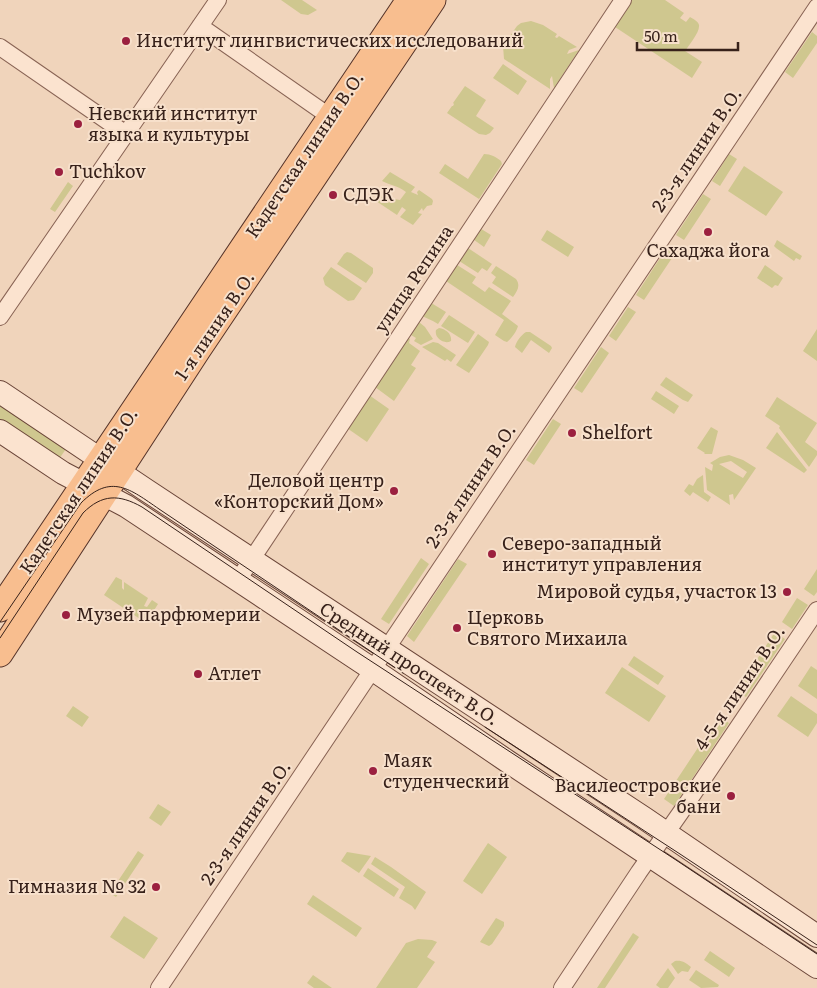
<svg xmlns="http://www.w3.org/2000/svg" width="817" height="988" font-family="Literata,serif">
<rect width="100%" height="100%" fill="#f0d4bb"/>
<path fill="#cfc78f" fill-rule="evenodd" d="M281,0H302L317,10L308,15L301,14Z
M628,0H665L684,13L680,18L686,22L690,17C693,19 698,21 699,25C700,32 689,45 685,51L702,62L692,78L612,25Z
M531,21L543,25L557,34L555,37L557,38L559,36L577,47L569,50L567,54L579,50L554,88L552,76L550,79V89L504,59L503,46L517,26L521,23Z
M812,32L817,36V43L793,78L785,72Z
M503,64L527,81L518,95L493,78Z
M465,86L486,100L476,116L494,128L490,133L486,135L479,134L447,113L452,106H453L454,104L453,103Z
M484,154C491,154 496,157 501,161L502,164L479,199L439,173L445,164L468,179Z
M729,154L737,159L720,186L712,181Z
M744,166L783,192L766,216L728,191Z
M390,172L415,187L411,192L418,195L417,192L419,190L432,199L433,201L432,205L427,206L423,211L422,208L418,213L422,214L413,225L400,217L406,210L402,207L397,215L376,201L375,197L389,194L394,199L400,200L406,192C397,185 391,186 382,181Z
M68,182L73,186L55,212L50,209Z
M703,194L711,199L684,240L676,235Z
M478,227L491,235L484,247L470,237Z
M547,230L574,247L568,257L541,240Z
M777,240L802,256L800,260L796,258L794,261L776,248L774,246Z
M465,246L492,264L487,271L482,268L478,273L456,259Z
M668,246L676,252L644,300L636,295Z
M347,252L351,253L373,268V273L366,283L337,264L344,254Z
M454,263L476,277L472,283L485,292L489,287L511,301L502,314L518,326C517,331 511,339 507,342L504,341L495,335L504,320L443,279Z
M765,265L783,278L778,286L775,285L772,288L757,278Z
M496,266L516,279C521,286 517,291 513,297L492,283L496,277L491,273Z
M331,267L362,288L354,300L348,301L325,285L323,278Z
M428,301L446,312L438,324C432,320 425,318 419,314Z
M628,307L636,312L616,341L609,336Z
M449,315L475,332L468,343L441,326Z
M419,322L425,327L433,339L421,345L414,341L416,338L406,332Z
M439,328C446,329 452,334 451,341C444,345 434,338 436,330Z
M817,329V361L803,351Z
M526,332H530L551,346L552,348L549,353L531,340L522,353L515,347C516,342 521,335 526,332Z
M478,334L489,342L488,345L469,373L456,365Z
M404,335L410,339L409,343L420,351L411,365L416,368L394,401L375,387Z
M433,342L438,343L456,355L451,362L447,359L445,361L422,347Z
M601,347L609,353L582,393L574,388Z
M666,377L693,395L688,402L683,400L660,385Z
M656,391L679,406L674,414L651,399Z
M369,395L389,409L367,442L344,426Z
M777,397L817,423L805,442L817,451V455L809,467L779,428L780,426L765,416Z
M0,399L68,446L57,462L0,422Z
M553,419L561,424L534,465L526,460Z
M711,427L718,431L712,454H704L705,453L697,448Z
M777,432L807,470L804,473L766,448Z
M729,455L743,460L756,468L734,500L733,494L729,495L730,505L707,490L705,467L712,471L713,465L710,463L720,457ZM731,461L747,472L743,478L719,464Z
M703,475L704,492L711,497L708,502L693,492L690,496L684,491L689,484L693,486L697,479Z
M421,558L429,564L389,624L381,619Z
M458,559L467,564L414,642L407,636Z
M817,569V592L814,596L804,589Z
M116,577L122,580V588L124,590V582L148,598L144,606L147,607L152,600L158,604L146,623L104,595Z
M797,598L808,605L792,629L782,622Z
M775,632L785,639L746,697L736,691Z
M634,656L664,676L658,685L628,665Z
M811,666L817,670V699L798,686Z
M622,667L666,696L649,722L605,693Z
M791,696L817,714V723L808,737L777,716Z
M73,706L89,717L82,727L66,716Z
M719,716L729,723L674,806L664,799Z
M158,804L171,812L161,826L149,818Z
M488,843L507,857L482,894L463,881Z
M138,851L144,855L116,897L110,893Z
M347,852L371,856L359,873L341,861Z
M375,857L391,867L426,892L415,910L412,906L399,898L405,887L371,864Z
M368,868L399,889L394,897L363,876Z
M313,895L362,928L356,937L307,904Z
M124,916L158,938L144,959L110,937Z
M496,918L504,922V926L492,944L489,946L480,942Z
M633,933L639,937L605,988H597Z
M418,939L432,940L437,942L427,957L435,962L417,988H376L406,943Z
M710,951L735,968L729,977L704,960Z
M675,961C682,960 686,963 691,967L688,972L682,971L678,974L671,964Z
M668,968L675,978L668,988H660L656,985Z
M696,970L719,985L718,987L701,988L689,980Z
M313,975L332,988H314L307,983Z"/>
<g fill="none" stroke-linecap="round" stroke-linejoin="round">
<g stroke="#886354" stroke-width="18">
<path id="street" d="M200,26L339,123
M0,47L126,134
M0,317L218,0
M238,580L623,0
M159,988L817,7
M562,988L639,872L681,812L817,610"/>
</g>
<g stroke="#6a4538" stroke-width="24">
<path id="secondary" d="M0,392L146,490L644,818L817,936
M0,431L63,473L126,506L372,669L507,761L817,967"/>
</g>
<g stroke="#553329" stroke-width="27">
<path id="primary" d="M0,609C136,406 274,204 409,0
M0,654L198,350L433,0"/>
</g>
<use href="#street" stroke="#fbe3cf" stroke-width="16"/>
<use href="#secondary" stroke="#fbe3cf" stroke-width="22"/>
<use href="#primary" stroke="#f8be8f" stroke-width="25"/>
<path stroke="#37211a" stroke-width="1" d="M0,622L81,503C111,473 130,489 159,509L403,673
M0,638L83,513C102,494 119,494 142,507L357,652L676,860L817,954
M485,727L680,854L817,945"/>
</g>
<g fill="#9b203f" stroke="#f7e0cb" stroke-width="2">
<circle cx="126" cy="41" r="5"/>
<circle cx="78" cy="124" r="5"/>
<circle cx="59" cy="172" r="5"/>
<circle cx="333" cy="195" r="5"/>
<circle cx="708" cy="232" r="5"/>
<circle cx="572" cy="433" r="5"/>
<circle cx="394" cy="491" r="5"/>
<circle cx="492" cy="554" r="5"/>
<circle cx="787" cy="592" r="5"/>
<circle cx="66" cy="615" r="5"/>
<circle cx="457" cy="628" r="5"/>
<circle cx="198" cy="674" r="5"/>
<circle cx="373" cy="771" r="5"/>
<circle cx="731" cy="796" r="5"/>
<circle cx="156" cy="887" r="5"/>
</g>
<g text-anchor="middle" stroke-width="4" stroke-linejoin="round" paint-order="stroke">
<g font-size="18" fill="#37211a" stroke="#f7e0cb" text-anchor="start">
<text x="136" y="47">Институт лингвистических исследований</text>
<text x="88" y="120">Невский институт<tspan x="88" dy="21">языка и культуры</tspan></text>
<text x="69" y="178">Tuchkov</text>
<text x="343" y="201">СДЭК</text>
<text x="708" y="257" text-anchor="middle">Сахаджа йога</text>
<text x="582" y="439">Shelfort</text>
<text x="384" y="487" text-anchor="end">Деловой центр<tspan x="384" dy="21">«Конторский Дом»</tspan></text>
<text x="502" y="550">Северо-западный<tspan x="502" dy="21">институт управления</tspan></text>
<text x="777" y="598" text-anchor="end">Мировой судья, участок 13</text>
<text x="76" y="621">Музей парфюмерии</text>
<text x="467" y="624">Церковь<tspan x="467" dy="21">Святого Михаила</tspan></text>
<text x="208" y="680">Атлет</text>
<text x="383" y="767">Маяк<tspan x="383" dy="21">студенческий</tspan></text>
<text x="721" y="792" text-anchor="end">Василеостровские<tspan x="721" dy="21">бани</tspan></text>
<text x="146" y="893" text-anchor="end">Гимназия № 32</text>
</g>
<g font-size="18" fill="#37211a" stroke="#f7e0cb">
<text transform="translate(697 150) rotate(-56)" y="6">2-3-я линии В.О.</text>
<text transform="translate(305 155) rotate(-56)" y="6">Кадетская линия В.О.</text>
<text transform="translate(414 279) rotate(-56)" y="6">улица Репина</text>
<text transform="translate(215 326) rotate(-56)" y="6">1-я линия В.О.</text>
<text transform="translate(471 486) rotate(-56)" y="6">2-3-я линии В.О.</text>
<text transform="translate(79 491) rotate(-56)" y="6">Кадетская линия В.О.</text>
<text transform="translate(409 664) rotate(33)" y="6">Средний проспект В.О.</text>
<text transform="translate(740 688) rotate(-56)" y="6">4-5-я линии В.О.</text>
<text transform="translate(246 823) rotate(-56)" y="6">2-3-я линии В.О.</text>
</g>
</g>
<path d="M637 42v8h101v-8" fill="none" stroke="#37211a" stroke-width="2.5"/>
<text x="644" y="42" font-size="15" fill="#37211a" stroke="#f7e0cb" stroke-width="4" paint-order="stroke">50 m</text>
</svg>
